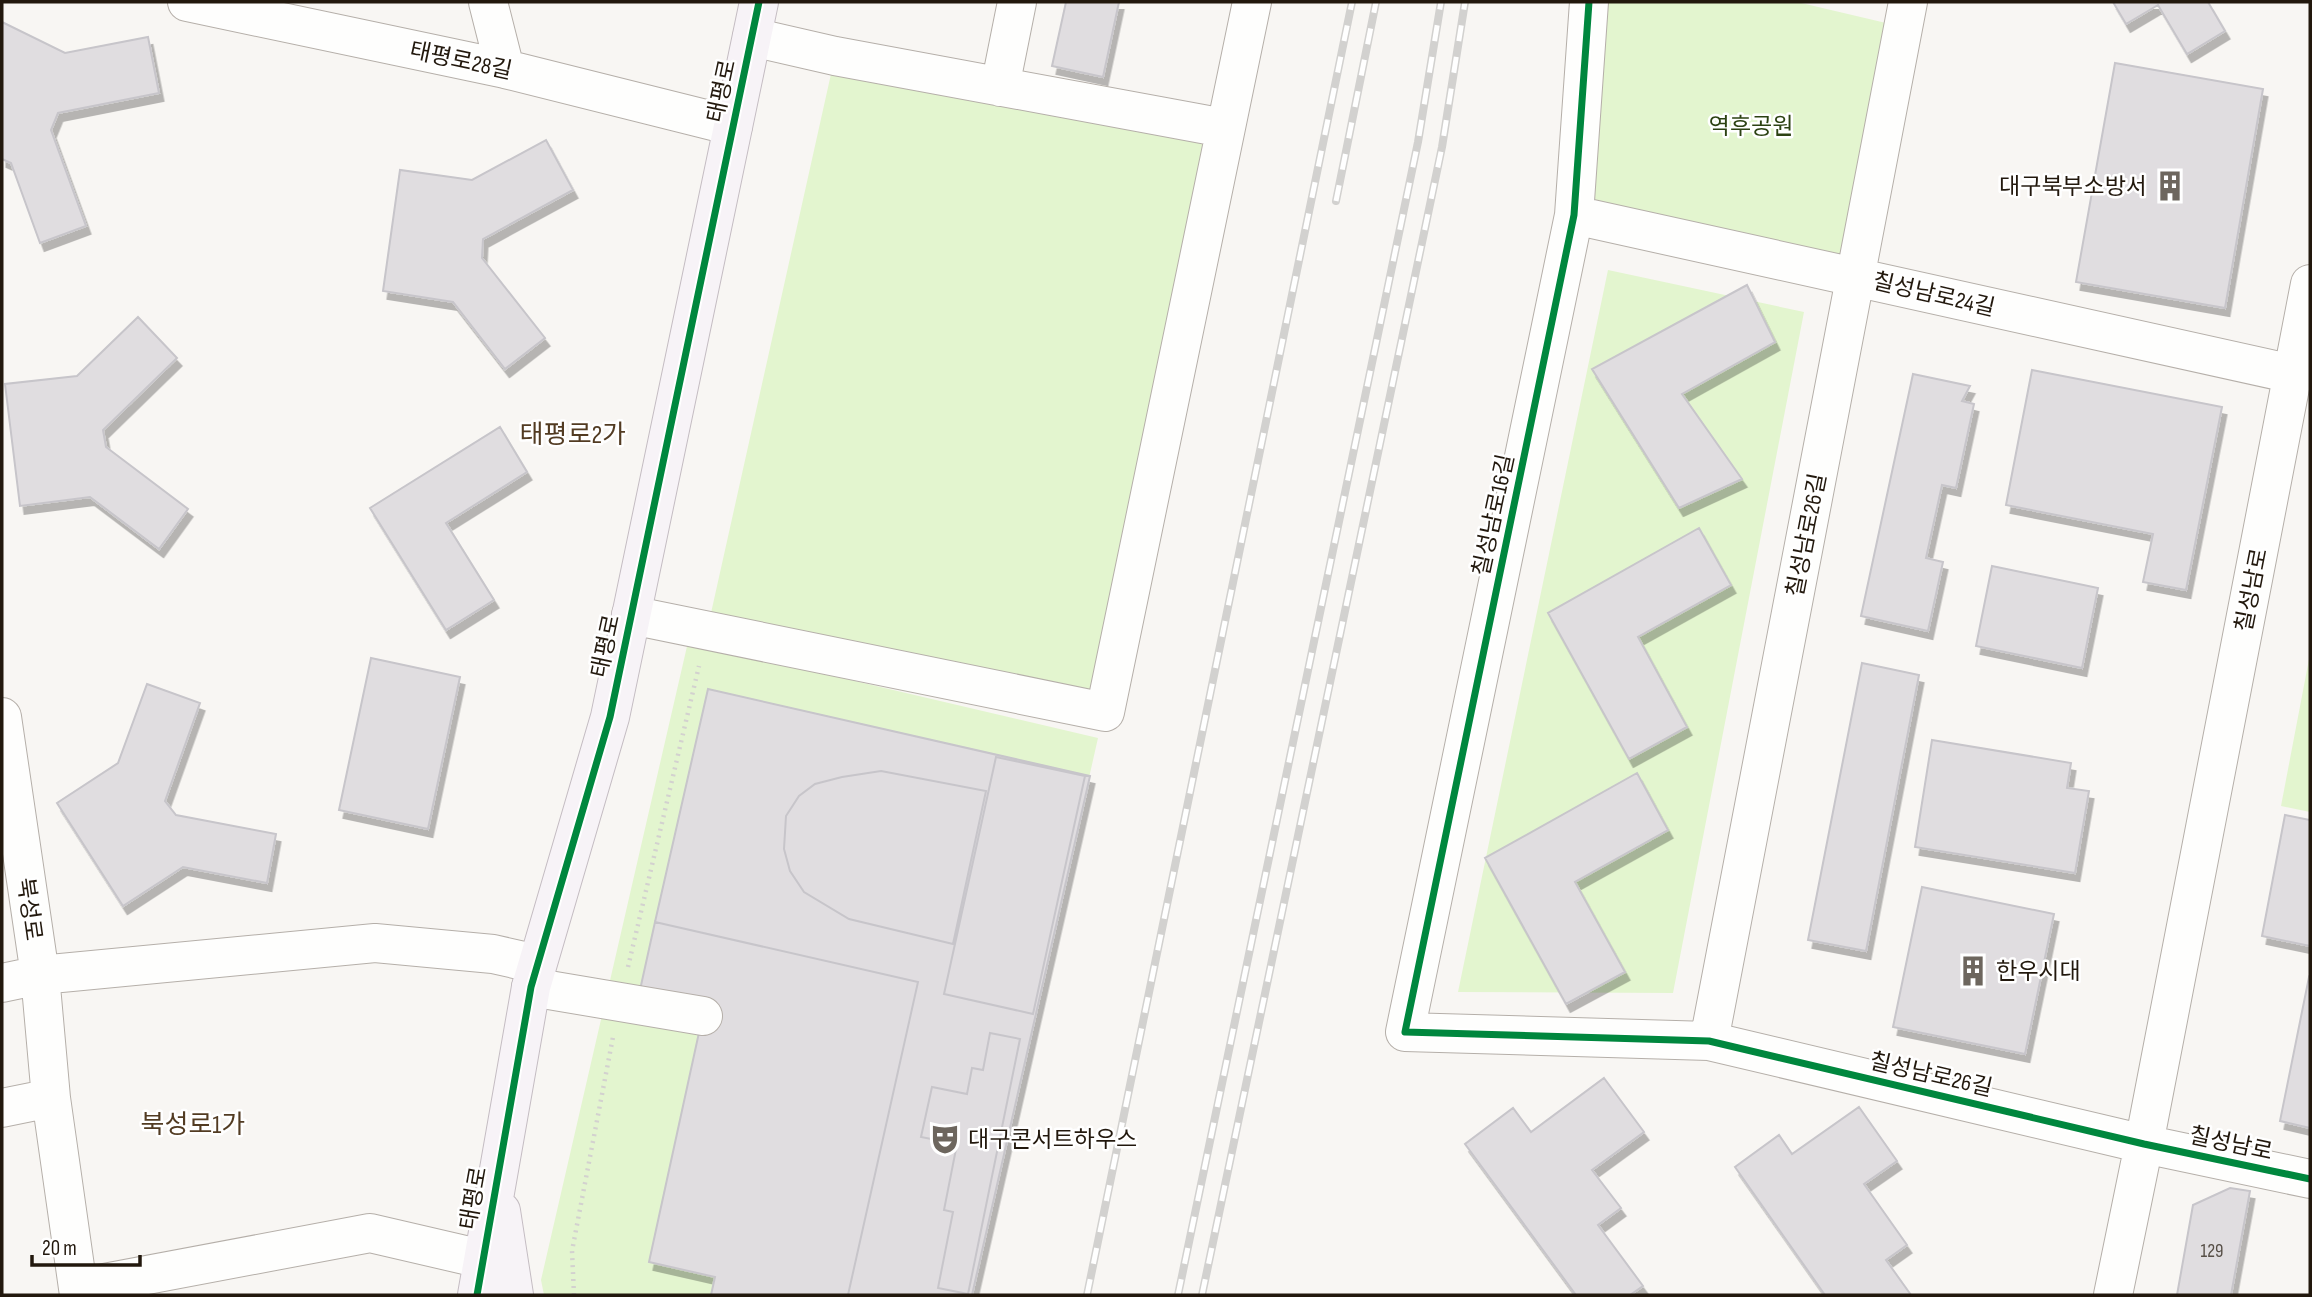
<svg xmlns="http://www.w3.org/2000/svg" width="2312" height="1297" font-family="'Sofia Sans Condensed','Noto Sans KR',sans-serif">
<defs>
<filter id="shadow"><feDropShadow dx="4.5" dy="8" stdDeviation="0" flood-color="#0004"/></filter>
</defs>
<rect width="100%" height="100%" fill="#f8f6f3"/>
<path fill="#e3f5cf" d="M1589,2H1797L1903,27L1856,276L1574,215Z
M835,56L1224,128L1105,712L707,631Z
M1608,270L1804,312L1673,993L1458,992Z
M688,642L1098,738L972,1295H544L541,1280Z
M2310,654V812L2281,806Z"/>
<path fill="#e0dde0" stroke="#c7c5ca" stroke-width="2" filter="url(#shadow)" d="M1066,2H1119L1103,77L1052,66Z
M2113,2H2208L2225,31L2187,54L2158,5L2126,24Z
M2,22L65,53L148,37L159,93L58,113L51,130L86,226L40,243L11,163L2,159Z
M2115,63L2263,89L2225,308L2076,282Z
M546,140L573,190L483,239L482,258L545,338L505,369L453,302L383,291L400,170L472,180Z
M1747,285L1775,342L1682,394L1742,479L1679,508L1592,369Z
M138,317L177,358L103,430L106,447L188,509L159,549L90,497L20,506L5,384L77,376Z
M2032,370L2222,407L2186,590L2143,582L2153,534L2006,505Z
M1913,374L1970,386L1962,401L1974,404L1956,488L1942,485L1926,558L1943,562L1928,631L1861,616Z
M500,427L527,472L446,523L494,600L446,630L370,508Z
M1699,528L1731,585L1638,637L1687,727L1629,759L1548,613Z
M1992,566L2098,588L2082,668L1976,646Z
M371,658L460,677L428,829L339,810Z
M1862,663L1919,675L1866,951L1808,940Z
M147,684L200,703L165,801L176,815L276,834L267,883L183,867L123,906L57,803L118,763Z
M708,689L1090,776L972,1295H848L918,982L655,922Z
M1932,740L2071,763L2067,788L2089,791L2075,873L1915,847Z
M996,757L1085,776L1033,1014L944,994Z
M881,771L986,791L953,944L849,919L804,892L790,871L784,849L786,816L799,796L815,784L842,777Z
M1637,773L1668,830L1575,882L1625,972L1566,1004L1485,858Z
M2285,815L2310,820V946L2262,936Z
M1922,887L2054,914L2025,1054L1893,1027Z
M655,922L918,982L848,1295H711L715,1277L649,1262L705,1005L640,990Z
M2309,977L2310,978V1128L2280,1121Z
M990,1033L1020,1039L968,1294L938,1288L953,1212L944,1210L957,1144L921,1137L932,1087L967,1094L972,1068L983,1070Z
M1604,1078L1644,1132L1592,1170L1621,1208L1598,1225L1643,1286L1630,1295H1576L1465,1144L1513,1108L1531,1132Z
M1859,1107L1897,1161L1864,1184L1907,1245L1886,1260L1911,1295H1825L1735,1167L1779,1135L1792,1154Z
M2230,1188L2250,1191L2231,1295H2177L2193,1205Z"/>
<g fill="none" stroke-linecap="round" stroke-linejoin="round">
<g stroke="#b5afa9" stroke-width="40">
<path id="minor" d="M187,2L505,69L733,126
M488,2L505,69
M1589,2L1574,215L1405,1032L1709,1041L2144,1144L2310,1179
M752,37L835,56L1224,128
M1000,87L1017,2
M1574,215L2293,374
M631,615L1105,712L1252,2
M2,717L40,975L51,1098L79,1295
M2,983L40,975L375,943L493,954L537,964
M531,987L703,1016
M1709,1041L1908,2
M2,1108L51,1098
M78,1288L370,1233L482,1259
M2113,1295L2144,1144L2310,284"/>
</g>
<g stroke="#c4bcc2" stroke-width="40">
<path id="major" d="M501,1211L514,1295
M477,1295L531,987L610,717L759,2"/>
</g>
<path stroke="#d3d1cf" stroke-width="4.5" stroke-dasharray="2 5" stroke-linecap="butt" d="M628,967L699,666
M574,1295L572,1251L613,1037"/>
<use href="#minor" stroke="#fefefd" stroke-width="38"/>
<use href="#major" stroke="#f7f3f7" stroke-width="38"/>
<g stroke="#d2d1cf" stroke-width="8">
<path id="rail" d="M1336,201L1376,2
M1087,1295L1352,2
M1178,1295L1418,142L1441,2
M1202,1295L1442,147L1465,2"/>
</g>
<use href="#rail" stroke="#fff" stroke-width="5" stroke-dasharray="16" stroke-linecap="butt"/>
<g stroke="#fff" stroke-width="11">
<path id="cycleway" d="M1589,2L1574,215L1405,1032L1709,1041L2144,1144L2310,1179
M477,1295L531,987L610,717L759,2"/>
</g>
<use href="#cycleway" stroke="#00873e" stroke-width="7"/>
</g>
<defs>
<g id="building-bare" transform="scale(2.415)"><path d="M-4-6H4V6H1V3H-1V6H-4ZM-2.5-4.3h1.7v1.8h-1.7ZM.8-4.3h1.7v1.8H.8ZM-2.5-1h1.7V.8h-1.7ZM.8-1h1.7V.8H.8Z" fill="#6d665e" stroke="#fff" stroke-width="2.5" paint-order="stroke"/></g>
<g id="theatre-bare" transform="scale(2.415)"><path d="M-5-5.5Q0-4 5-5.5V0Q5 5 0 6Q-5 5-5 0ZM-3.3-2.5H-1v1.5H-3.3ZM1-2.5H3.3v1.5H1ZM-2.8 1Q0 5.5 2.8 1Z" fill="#6d665e" stroke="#fff" stroke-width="2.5" paint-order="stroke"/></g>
</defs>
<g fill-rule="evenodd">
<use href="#building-bare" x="2170" y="186"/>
<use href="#building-bare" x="1973" y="971"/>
<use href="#theatre-bare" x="945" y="1139"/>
</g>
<g text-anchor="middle" stroke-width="5" stroke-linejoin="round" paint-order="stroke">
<g font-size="19" fill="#564e46">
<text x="2212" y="1257">129</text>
</g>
<g font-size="23" fill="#22180d" stroke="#fff">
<text transform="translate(461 60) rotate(12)" y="8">태평로28길</text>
<text transform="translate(721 91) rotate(-78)" y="8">태평로</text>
<text transform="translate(1934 294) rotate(13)" y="8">칠성남로24길</text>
<text transform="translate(1493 515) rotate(-78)" y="8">칠성남로16길</text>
<text transform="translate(1806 535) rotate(-79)" y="8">칠성남로26길</text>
<text transform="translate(2251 590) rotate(-79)" y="8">칠성남로</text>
<text transform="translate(605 646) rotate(-78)" y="8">태평로</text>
<text transform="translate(30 909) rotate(82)" y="8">북성로</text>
<text transform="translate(1931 1074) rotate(13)" y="8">칠성남로26길</text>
<text transform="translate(2231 1143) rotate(12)" y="8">칠성남로</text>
<text transform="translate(473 1198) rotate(-80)" y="8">태평로</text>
</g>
<g font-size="23" fill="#2c4213" stroke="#fff">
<text x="1751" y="134">역후공원</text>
</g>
<g font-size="23" fill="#22180d" stroke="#fff" text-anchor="start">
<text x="2147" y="194" text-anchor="end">대구북부소방서</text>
<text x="1996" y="979">한우시대</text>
<text x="968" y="1147">대구콘서트하우스</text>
</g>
<g font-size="26" fill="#523b22" stroke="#fff">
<text x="573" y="443">태평로2가</text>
<text x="193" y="1133">북성로1가</text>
</g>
</g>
<rect width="2312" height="1297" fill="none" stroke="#22180d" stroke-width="7"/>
<path d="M32 1255v10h108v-10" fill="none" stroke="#22180d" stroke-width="3.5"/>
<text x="42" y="1255" font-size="21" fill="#22180d" stroke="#ffffff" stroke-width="5" paint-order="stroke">20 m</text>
</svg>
